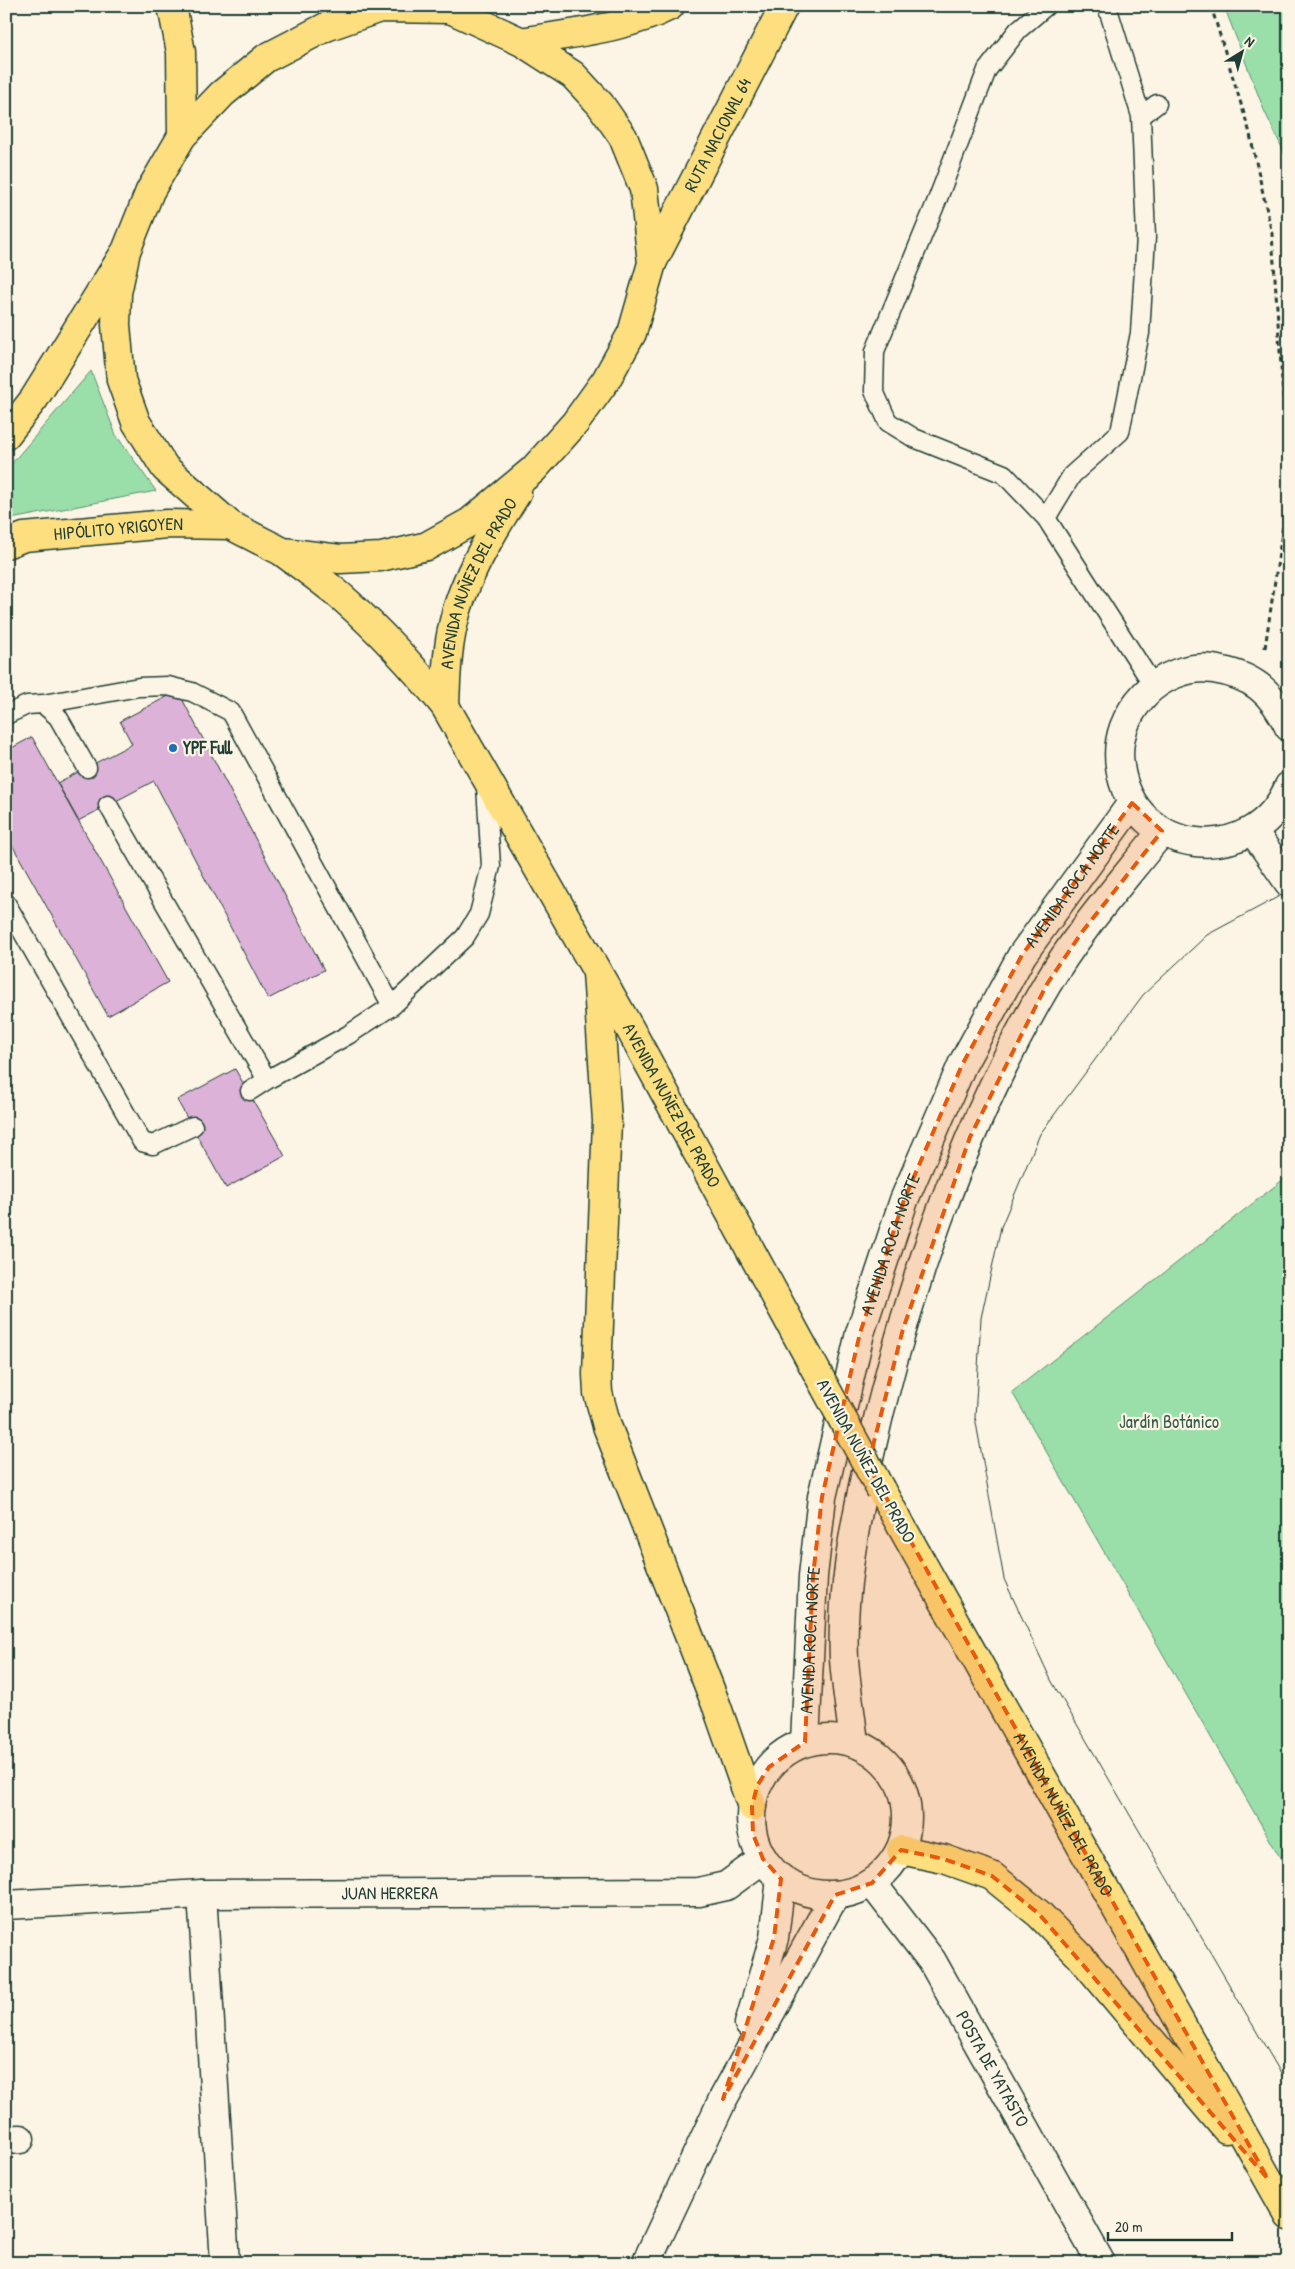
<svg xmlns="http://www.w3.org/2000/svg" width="1295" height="2269" font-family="'Patrick Hand',sans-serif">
<rect width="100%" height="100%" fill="#fcf5e5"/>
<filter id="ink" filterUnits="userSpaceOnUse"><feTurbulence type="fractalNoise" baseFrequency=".02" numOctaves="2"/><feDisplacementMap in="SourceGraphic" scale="10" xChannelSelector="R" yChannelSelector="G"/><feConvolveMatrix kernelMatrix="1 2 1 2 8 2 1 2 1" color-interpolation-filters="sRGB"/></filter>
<g filter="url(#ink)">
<path fill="#9adeaa" stroke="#5c8e6f" d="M1224,6H1289V152L1285,154L1264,110Z
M91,371L116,435L156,491L6,520V470Z
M1289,1175V1873L1012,1392Z"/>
<path fill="#dcb2d8" stroke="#1f3d34" d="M178,691L324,970L268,999L154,781L78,821L57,783L132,744L120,721Z
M32,737L168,982L108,1016L6,834V751Z
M235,1069L285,1156L226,1188L177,1100Z"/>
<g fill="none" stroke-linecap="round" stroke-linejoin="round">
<g stroke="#1f3d34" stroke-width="21">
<path id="lane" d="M1046,6L1018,30L987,70L938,198L875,351L874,391L888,422L914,438L1004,474L1046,518L1153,685
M1141,116L1157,104
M1046,518L1072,475L1120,432L1140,333L1146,237L1141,116L1107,6
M43,704L139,687L168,686L192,692L231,712L392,1006
M6,715L27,705L43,704L58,717L87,768
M108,805L267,1080L348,1035L392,1006L465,937L479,914L491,866L486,786
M6,903L142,1142L153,1145L193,1126
M250,1091L267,1080"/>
</g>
<g stroke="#1f3d34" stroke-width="31">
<g id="street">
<path id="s1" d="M872,1883L932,1961L1101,2263"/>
<path d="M202,1894L225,2263"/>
<path id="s2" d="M6,1905L202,1894L699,1892L726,1886L763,1859"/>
<path d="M6,2140L20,2139"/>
</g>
</g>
<g stroke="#1f3d34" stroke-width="31">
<g id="secondary">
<path d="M1289,727C1272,691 1252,675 1213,669C1189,665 1161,677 1145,694C1126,714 1116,739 1120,766C1132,857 1254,871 1289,786"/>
<path d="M1253,831L1289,883"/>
<circle cx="829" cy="1817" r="78"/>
<path id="s3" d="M805,1742L813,1576L822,1497L860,1333L904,1200L962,1065L1022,955L1132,803"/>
<path d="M854,1743C851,1715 846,1687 844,1659C841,1596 854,1529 867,1467C902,1305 962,1129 1046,986C1079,930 1122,882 1162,831"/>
<path d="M749,2024L774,1938L781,1879"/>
<path d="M646,2263L723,2099L835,1895"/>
</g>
</g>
<g stroke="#1f3d34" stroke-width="31">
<g id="primary">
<path d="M522,42C570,33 625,29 670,6"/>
<path id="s4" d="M652,263L784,6"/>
<path d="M6,435L34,399L124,254"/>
<path id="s5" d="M6,544L24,537L167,524L230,525"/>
</g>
</g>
<g stroke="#1f3d34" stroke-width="31">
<g id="highway">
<path d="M172,6L181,52L182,136"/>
<path d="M380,8L450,9L522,42L573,75L600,104L623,137L644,189L652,263L632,333L606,380L575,423L533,470L470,522L427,546L381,557L340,559L283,552L230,525L165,468L136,422L121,380L116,325L117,293L126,251L150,191L182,136L222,94L266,58L326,27Z"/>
<path id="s6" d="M284,553C304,568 326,583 345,600C381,632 414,668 445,706L630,1029L751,1251"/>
<path id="s7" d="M445,706C446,677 447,649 454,621C464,578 493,530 517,493"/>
<path d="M597,972L607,1121L597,1374L598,1393L607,1426L717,1707L752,1807"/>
<path id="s8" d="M881,1490L1289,2216"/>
<path d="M901,1850L944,1859L992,1876L1039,1914L1080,1956L1226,2129"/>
</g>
</g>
<path stroke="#1f3d34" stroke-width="3" stroke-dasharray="5 4" stroke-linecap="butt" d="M1211,6L1249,130L1272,234L1289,483
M1265,648L1289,485"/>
<use href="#lane" stroke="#fcf5e5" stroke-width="18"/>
<use href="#street" stroke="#fcf5e5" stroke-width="28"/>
<use href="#secondary" stroke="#fcf5e5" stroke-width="28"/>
<use href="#primary" stroke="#fddf80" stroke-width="28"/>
<use href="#highway" stroke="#fddf80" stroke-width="28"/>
<path stroke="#1f3d34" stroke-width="1" d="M1289,891L1207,935L1143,995L1040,1134L1001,1227L981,1318L975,1417L1004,1579L1051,1680L1289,2087"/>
<g stroke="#1f3d34" stroke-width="31" stroke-linecap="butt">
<path id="highway-bridge" d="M751,1251L881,1490"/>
</g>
<use href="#highway-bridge" stroke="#fddf80" stroke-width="28"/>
</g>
</g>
<path fill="#e8590c" fill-opacity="0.2" stroke="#e8590c" stroke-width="4" stroke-dasharray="10 6" stroke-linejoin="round" d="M1132,803L1162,831L1082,932L1047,984L970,1137L903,1329L868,1465L1268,2179L1039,1914L992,1876L944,1859L901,1850L872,1883L835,1895L723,2099L774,1938L781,1879L763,1859L753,1834L752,1807L757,1786L769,1767L805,1742L813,1576L822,1497L860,1333L904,1200L962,1065L1022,955Z"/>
<circle fill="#1f6fb2" stroke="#fcf5e5" stroke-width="2" cx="173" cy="748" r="5"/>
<g text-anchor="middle" stroke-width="4.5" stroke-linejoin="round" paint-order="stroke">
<g font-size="18" fill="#1f3d34" stroke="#fcf5e5">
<text dy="6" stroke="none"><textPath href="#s4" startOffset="144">RUTA NACIONAL 64</textPath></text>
<text dy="6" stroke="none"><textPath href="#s5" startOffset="114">HIPÓLITO YRIGOYEN</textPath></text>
<text dy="6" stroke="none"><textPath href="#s7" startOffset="129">AVENIDA NUÑEZ DEL PRADO</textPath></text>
<text dy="6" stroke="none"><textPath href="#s3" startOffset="912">AVENIDA ROCA NORTE</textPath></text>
<text dy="6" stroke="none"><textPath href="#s6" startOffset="682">AVENIDA NUÑEZ DEL PRADO</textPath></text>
<text dy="6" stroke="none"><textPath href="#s3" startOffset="508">AVENIDA ROCA NORTE</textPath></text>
<text transform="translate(866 1461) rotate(61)" y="6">AVENIDA NUÑEZ DEL PRADO</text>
<text dy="6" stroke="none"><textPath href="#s3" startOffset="102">AVENIDA ROCA NORTE</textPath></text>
<text dy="6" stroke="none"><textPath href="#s8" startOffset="372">AVENIDA NUÑEZ DEL PRADO</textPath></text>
<text dy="6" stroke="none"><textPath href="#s2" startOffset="384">JUAN HERRERA</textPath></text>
<text dy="6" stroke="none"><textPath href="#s1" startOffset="222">POSTA DE YATASTO</textPath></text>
</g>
<g font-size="18" font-weight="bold" fill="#1f3d34" stroke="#fcf5e5" text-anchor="start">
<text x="183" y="754">YPF Full</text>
</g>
<g font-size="18" fill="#385d4c" stroke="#fcf5e5">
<text x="1169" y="1428">Jardín Botánico</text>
</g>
</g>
<rect width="1295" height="2269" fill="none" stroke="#fcf5e5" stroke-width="25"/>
<rect x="12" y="12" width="1270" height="2244" fill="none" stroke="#1f3d34" stroke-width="2" filter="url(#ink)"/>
<g transform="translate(1242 52) rotate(37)" stroke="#fcf5e5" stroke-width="4" paint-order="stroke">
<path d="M0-4L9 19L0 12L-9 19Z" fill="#1f3d34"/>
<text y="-8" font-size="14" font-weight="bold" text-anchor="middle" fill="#1f3d34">N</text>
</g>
<path d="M1108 2232v8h124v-8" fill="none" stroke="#1f3d34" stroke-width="2.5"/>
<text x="1115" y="2232" font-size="15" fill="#1f3d34" stroke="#fcf5e5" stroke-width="4" paint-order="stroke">20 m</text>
</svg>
